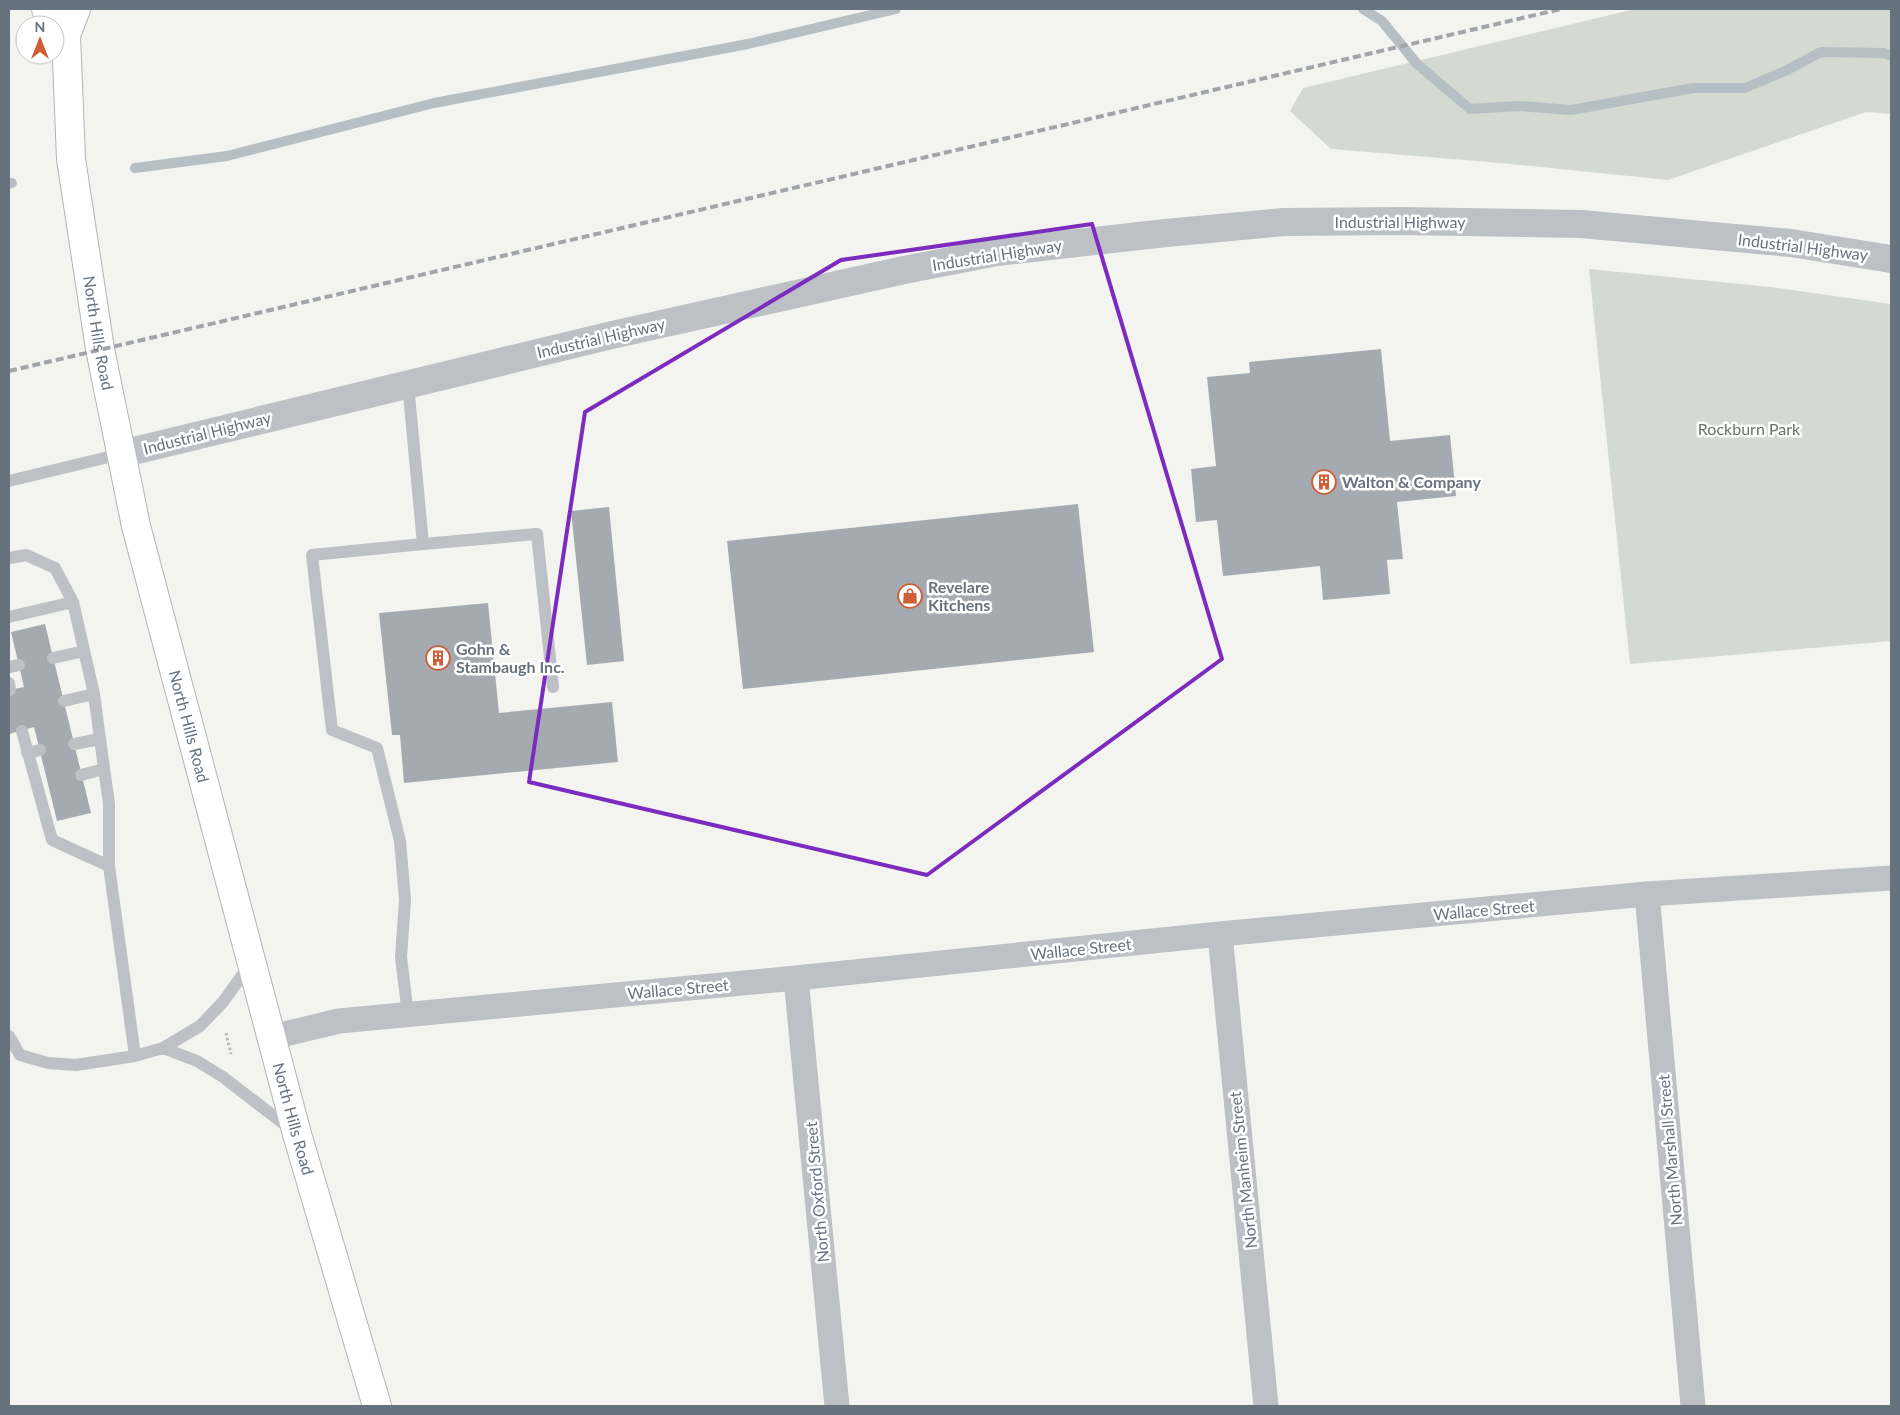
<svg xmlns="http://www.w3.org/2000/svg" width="1900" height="1415" font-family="Lato,sans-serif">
<rect width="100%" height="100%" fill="#f3f4f0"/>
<path fill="#d4dad2" d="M1635,9H1891V114L1866,112L1668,180L1501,163L1331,149L1290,111L1303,88Z
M1589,269L1771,287L1891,304V641L1630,664Z"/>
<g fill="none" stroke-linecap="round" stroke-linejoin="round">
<path stroke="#b6bfc4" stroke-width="10" d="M1363,9L1382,21L1417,64L1470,109L1519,106L1571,110L1693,88H1745L1785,71L1821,52L1884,53L1891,56
M135,168L227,156L434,103L748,44L896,9
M9,184L12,183"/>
</g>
<path fill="#a4aab0" d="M1381,349L1390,441L1450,435L1456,496L1397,502L1403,559L1387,560L1390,594L1323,600L1320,566L1223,576L1217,520L1196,522L1191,469L1216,466L1207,377L1250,373L1249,362Z
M1078,504L1094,652L743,689L727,541Z
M609,507L624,661L587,665L571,511Z
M488,603L499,713L612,702L618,762L404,783L400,735H392L379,613Z
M45,624L91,813L57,821L34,727L9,734V690L24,687L11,632Z"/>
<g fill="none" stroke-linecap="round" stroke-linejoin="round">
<g stroke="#b1b4b8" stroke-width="30">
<g id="primary">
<path d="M46,9L66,35"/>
<path id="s1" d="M76,9L66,35L71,159L100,349L136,526L297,1134L377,1406"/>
</g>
</g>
<path stroke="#b7b9bc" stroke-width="3" stroke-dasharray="2.5 2.5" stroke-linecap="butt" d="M226,1033L231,1054"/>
<path stroke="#bdc0c4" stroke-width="12" d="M9,481L121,454
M423,544L537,534L553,687
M9,558L26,555L55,568L73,602L94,694L100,739L109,804V866L135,1056
M9,617L73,602
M53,658L84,651
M9,667L19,665
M9,683L10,690
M64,701L94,694
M22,731L52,840L109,866
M74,744L100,739
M27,753L40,750
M81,775L104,769
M408,1015L401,957L405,900L400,841L377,748L332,730L312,555L423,544L408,384
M9,1036L20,1055L48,1063L76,1065L135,1056L163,1048L200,1026L223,1002L251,963
M163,1048L197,1061L223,1077L293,1131"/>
<path stroke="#bdc0c4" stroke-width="25" d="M1647,894L1693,1406
M1220,934L1266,1406
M796,978L837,1406
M272,1037L339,1021L796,978L1220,934L1647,894L1891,878"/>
<path stroke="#bdc0c4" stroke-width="28" d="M121,454L612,335L904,270L997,252L1166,233L1284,222L1401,221L1581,224L1791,243L1891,259"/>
<use href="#primary" stroke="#fff" stroke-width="28"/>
<path stroke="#a1a5aa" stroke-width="4" stroke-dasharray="8 4" stroke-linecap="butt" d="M9,371L1561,9"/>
</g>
<path fill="none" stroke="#7b2cbf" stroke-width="4" stroke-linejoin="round" d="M1092,224L1222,659L927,875L529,782L585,412L841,260Z"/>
<defs>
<g id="building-ring" transform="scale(1.25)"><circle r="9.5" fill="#fff" stroke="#cf5d35" stroke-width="1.5"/><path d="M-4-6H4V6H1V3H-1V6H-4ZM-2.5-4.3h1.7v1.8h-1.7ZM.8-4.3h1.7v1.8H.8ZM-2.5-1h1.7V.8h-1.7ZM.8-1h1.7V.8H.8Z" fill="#cf5d35"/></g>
<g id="shop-ring" transform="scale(1.25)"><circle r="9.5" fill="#fff" stroke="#cf5d35" stroke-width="1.5"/><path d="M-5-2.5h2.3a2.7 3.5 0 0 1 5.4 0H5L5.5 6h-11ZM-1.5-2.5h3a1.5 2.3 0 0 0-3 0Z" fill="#cf5d35"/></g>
</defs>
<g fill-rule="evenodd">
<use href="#building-ring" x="1324" y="482"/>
<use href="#shop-ring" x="910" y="596"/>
<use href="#building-ring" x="438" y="658"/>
</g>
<g text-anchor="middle" stroke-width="5" stroke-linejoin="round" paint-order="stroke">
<g font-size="16" fill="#66727e" stroke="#fff">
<text x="1400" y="228">Industrial Highway</text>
<text transform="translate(1803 247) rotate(7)" y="6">Industrial Highway</text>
<text transform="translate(997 255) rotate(-9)" y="6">Industrial Highway</text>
<text dy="6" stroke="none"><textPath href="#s1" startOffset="328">North Hills Road</textPath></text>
<text transform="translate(601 338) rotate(-13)" y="6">Industrial Highway</text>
<text transform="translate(207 433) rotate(-14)" y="6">Industrial Highway</text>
<text dy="6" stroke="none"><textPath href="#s1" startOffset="732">North Hills Road</textPath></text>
<text transform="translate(1484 910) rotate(-5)" y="6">Wallace Street</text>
<text transform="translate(1081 949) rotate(-6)" y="6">Wallace Street</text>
<text transform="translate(678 989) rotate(-5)" y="6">Wallace Street</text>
<text dy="6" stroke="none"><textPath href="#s1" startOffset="1138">North Hills Road</textPath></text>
<text transform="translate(1670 1150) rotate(-95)" y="6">North Marshall Street</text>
<text transform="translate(1243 1170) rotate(-96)" y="6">North Manheim Street</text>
<text transform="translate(817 1192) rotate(-95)" y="6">North Oxford Street</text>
</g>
<g font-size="16" fill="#677664" stroke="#fff">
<text x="1749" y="435">Rockburn Park</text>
</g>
<g font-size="16" font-weight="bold" fill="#66727e" stroke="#fff" text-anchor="start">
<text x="1342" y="488">Walton &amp; Company</text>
<text x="928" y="593">Revelare<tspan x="928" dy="18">Kitchens</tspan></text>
<text x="456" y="655">Gohn &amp;<tspan x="456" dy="18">Stambaugh Inc.</tspan></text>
</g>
</g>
<rect width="1900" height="1415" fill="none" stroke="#66727e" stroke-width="20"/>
<g transform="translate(40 40)"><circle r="24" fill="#ffffff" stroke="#c2c7cb"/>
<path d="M0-4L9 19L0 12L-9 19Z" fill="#cf5d35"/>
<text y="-8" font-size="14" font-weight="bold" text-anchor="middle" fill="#66727e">N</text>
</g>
</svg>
